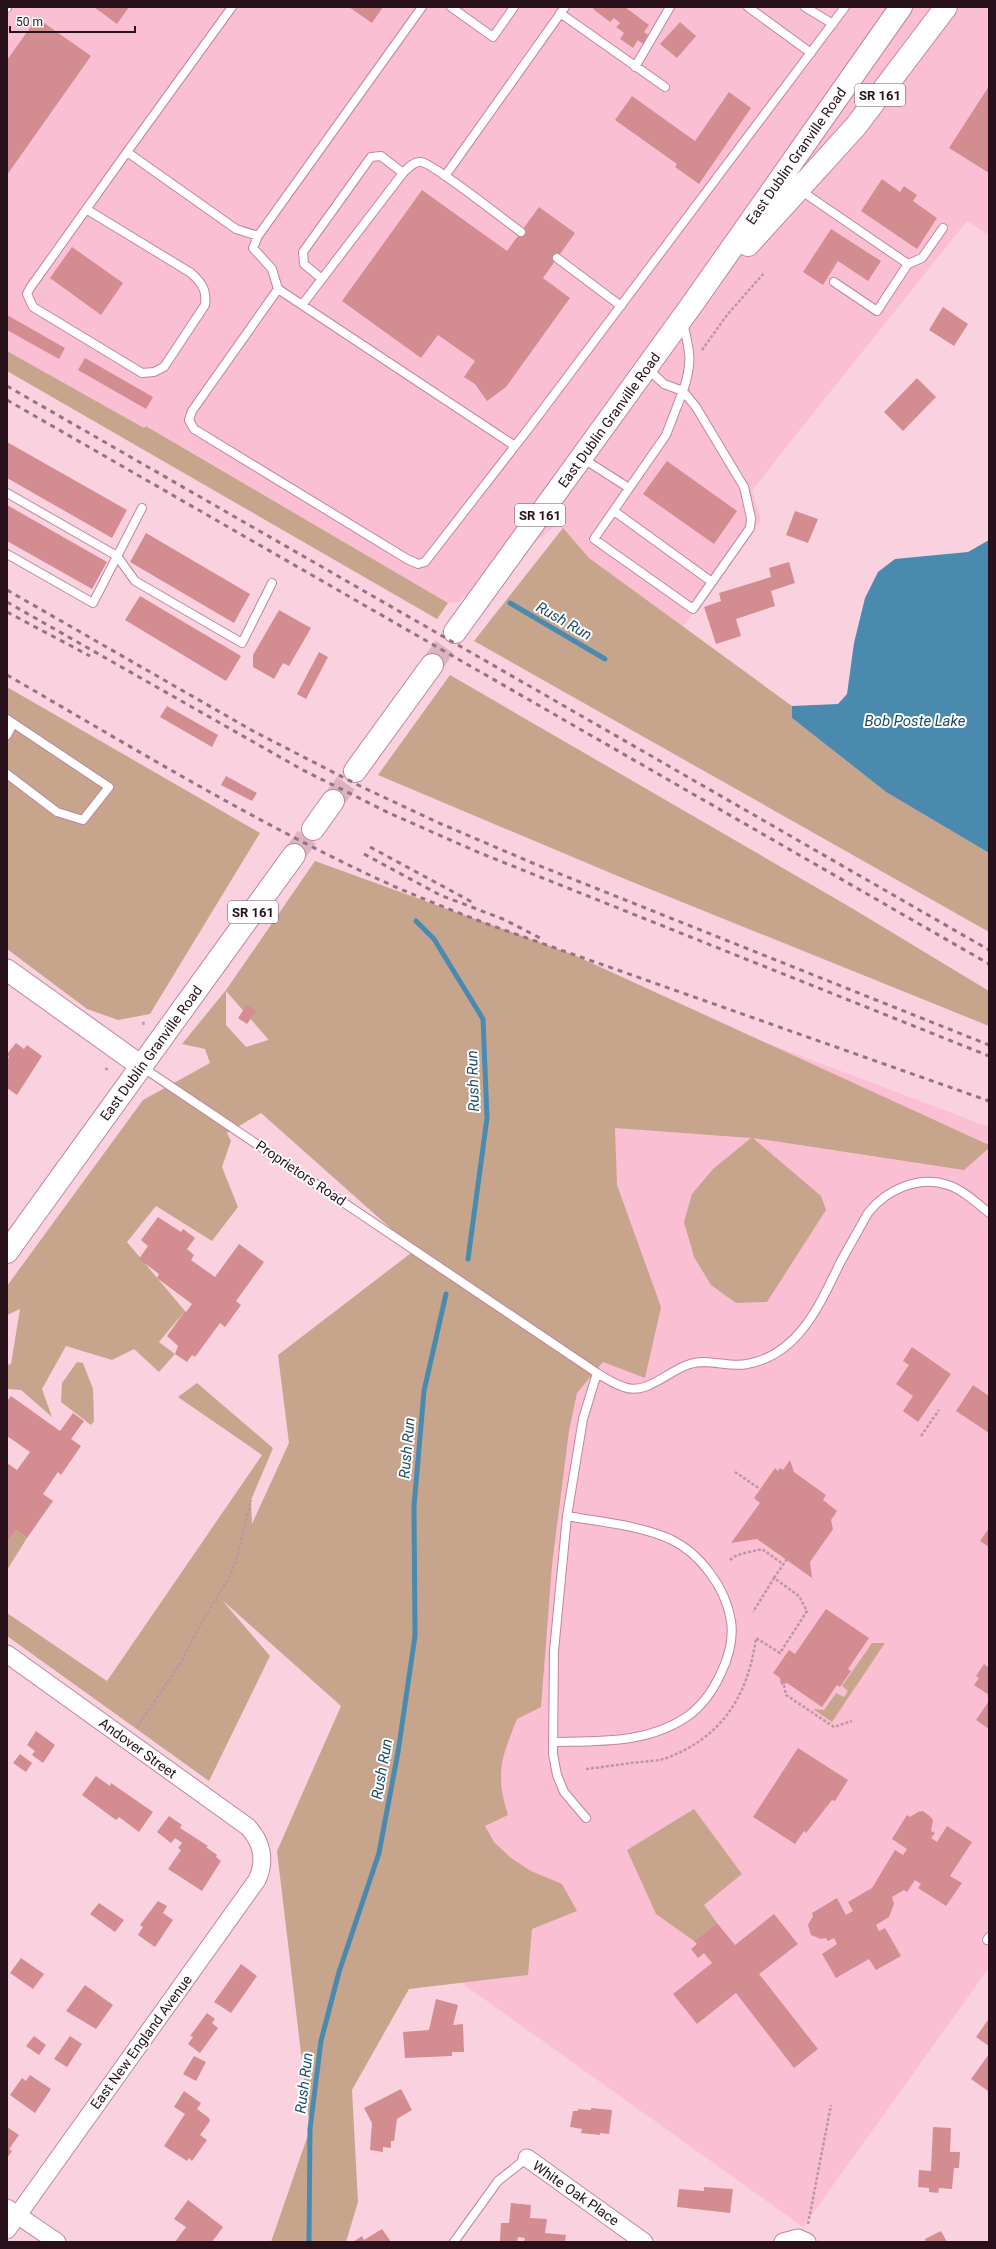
<svg xmlns="http://www.w3.org/2000/svg" width="996" height="2249" font-family="Roboto,sans-serif">
<rect width="100%" height="100%" fill="#fad2df"/>
<path fill="#fbbfd3" d="M7,7H989V235L967,221L779,456L752,491L761,520L676,636L586,563L558,524L458,602L448,603L147,426L144,429L7,351Z
M642,996L989,1127V1968L803,2227L277,1851L378,1710Z"/>
<path fill="#c7a58d" fill-rule="evenodd" d="M7,351L144,428L146,426L448,603L437,619L7,371Z
M563,528L589,558L792,706V718L886,792L989,853V932L474,641Z
M450,675L850,907L989,991V1026L620,877L378,775Z
M7,687L260,833L150,1014L118,1020L87,1009L7,949Z
M315,861L574,955L989,1145V1148L964,1170L753,1138L821,1196L826,1210L767,1302L736,1303L711,1285L694,1257L684,1222L692,1194L713,1169L751,1138L615,1128L617,1185L661,1307L645,1378L603,1362L577,1393L569,1431L552,1565L541,1707L517,1719C501,1759 495,1773 508,1815L485,1826L494,1842L511,1858L531,1871L562,1884L577,1911L532,1929L528,1975L409,1989L352,2090L358,2202L346,2242H271L310,2129L277,1851L341,1706L222,1600L270,1656L209,1781L7,1636V1613L107,1681L262,1455L178,1397L197,1383L273,1448L251,1500L252,1524L289,1443L278,1355L415,1250L261,1113L227,1133L231,1141L222,1167L238,1207L212,1241L156,1206L127,1242L185,1311L159,1342L175,1354L159,1372L134,1349L112,1360L66,1346L42,1389L52,1417L21,1390L7,1389V1365L11,1364L20,1309L7,1315V1286L143,1100L210,1063L205,1049L182,1044L226,990ZM226,991L268,1039V1040L246,1047L226,1025Z
M77,1362L83,1363L93,1389L94,1421L91,1425L61,1402L62,1383Z
M16,1530L27,1538L7,1570V1543Z
M872,1643H885L832,1722L813,1709L824,1710L836,1693L844,1697L848,1691L842,1686Z
M694,1809L742,1874L704,1905L717,1923L694,1941L656,1914L627,1850Z"/>
<path fill="#4b8aaf" d="M989,540V853L886,792L792,718V706L838,704L847,694L854,643L865,598L878,572L895,559L968,552Z"/>
<g fill="none" stroke-linecap="round" stroke-linejoin="round">
<path stroke="#4b8aaf" stroke-width="5" d="M510,603L605,659
M416,921L434,939L483,1019L487,1118L468,1259
M309,2242L310,2129L321,2041L339,1972L379,1853L398,1752L415,1636L414,1506L424,1391L446,1294"/>
</g>
<path fill="#d38d90" d="M94,7H129L117,24Z
M349,7H383L372,23Z
M594,7H625L649,25L644,32L650,36L644,45L638,40L633,48L620,39L624,33L616,27L620,23L614,18L610,22L593,9Z
M37,18L91,56L7,175V60Z
M680,22L696,36L677,58L660,44Z
M989,86V173L949,148Z
M729,92L751,108L699,184L675,167L677,164L615,120L632,96L695,141Z
M882,179L900,192L904,186L917,195L913,201L937,218L917,249L861,211Z
M422,190L507,251L539,207L575,233L543,278L570,298L506,387L487,401L475,384L464,377L475,361L438,335L421,358L342,301Z
M831,229L881,261L868,281L838,261L823,285L803,272Z
M72,247L123,283L101,315L50,278Z
M943,307L968,324L954,346L929,330Z
M7,315L65,348L59,359L7,330Z
M85,358L153,397L146,409L78,370Z
M917,378L936,397L903,431L884,412Z
M7,442L127,510L112,538L7,478Z
M667,461L737,511L714,544L643,494Z
M7,505L107,562L92,589L7,541Z
M795,511L818,519L808,543L786,535Z
M146,533L250,594L234,623L130,562Z
M789,562L795,583L771,591L775,606L736,619L741,636L716,644L704,607L721,601L719,593L771,577L769,568Z
M140,596L241,656L226,681L125,620Z
M279,610L311,628L289,666L283,663L274,679L253,667V655Z
M319,652L328,657L306,699L297,694Z
M167,706L218,735L212,747L160,717Z
M226,776L257,793L252,801L221,785Z
M247,1005L256,1011L247,1024L238,1018Z
M16,1043L24,1049L27,1045L42,1056L17,1095L7,1088V1060L9,1057L7,1054Z
M158,1217L181,1232L183,1229L195,1238L187,1249L194,1255L191,1260L215,1277L239,1244L264,1262L236,1301L241,1305L225,1327L220,1323L195,1357L192,1355L187,1362L175,1354L178,1346L167,1336L185,1311L186,1312L192,1304L157,1278L159,1274L139,1259L148,1246L141,1240Z
M912,1347L951,1374L918,1422L903,1411L913,1396L896,1384L909,1365L903,1361Z
M973,1385L989,1396V1433L956,1411Z
M11,1396L60,1431L73,1413L84,1421L71,1439L81,1446L61,1475L58,1472L43,1494L53,1501L27,1538L16,1530L7,1543V1463L17,1470L30,1452L7,1436V1401Z
M790,1460L794,1472L826,1495L823,1500L837,1511L831,1520L833,1529L810,1562L812,1578L757,1539L731,1543L760,1503L754,1498L775,1468L778,1471L780,1468L783,1470Z
M989,1528V1547L980,1541Z
M826,1609L869,1638L848,1669L851,1671L840,1687L837,1685L822,1707L787,1683L781,1685L780,1678L773,1673L789,1650L795,1654Z
M984,1664L988,1667L989,1665V1695L974,1685L979,1678L976,1676Z
M989,1701V1729L976,1720Z
M36,1731L55,1745L43,1763L32,1755L35,1751L27,1745Z
M798,1748L848,1780L835,1801L832,1800L806,1833L804,1831L795,1844L753,1817Z
M20,1754L32,1763L26,1772L13,1763Z
M96,1776L110,1786L111,1783L153,1812L139,1832L119,1817L116,1820L82,1795Z
M923,1811L931,1817L933,1821L931,1831L935,1833L931,1838L937,1842L947,1826L972,1842L950,1876L962,1883L946,1906L918,1888L921,1884L915,1880L907,1892L904,1890L892,1897L894,1904L889,1917L876,1925L879,1931L885,1928L901,1956L876,1970L869,1959L836,1978L822,1954L837,1944L834,1938L828,1941L826,1938L821,1939L811,1935L808,1925L813,1916L812,1913L837,1898L846,1915L853,1911L848,1902L872,1888L895,1850L903,1855L907,1849L892,1839L907,1815L910,1817L918,1812Z
M169,1816L182,1825L180,1828L208,1846L206,1847L217,1855L216,1857L221,1861L202,1891L168,1869L181,1850L178,1848L182,1843L175,1838L171,1843L157,1832Z
M158,1901L167,1906L163,1913L173,1920L155,1947L138,1935L143,1927L140,1925Z
M99,1903L124,1920L115,1932L90,1914Z
M774,1914L798,1944L759,1974L818,2049L794,2068L736,1993L697,2024L673,1994L712,1963L704,1953L698,1958L691,1949L697,1944L694,1941L717,1923L735,1945Z
M21,1958L44,1974L33,1989L10,1973Z
M241,1964L257,1976L231,2013L214,2002Z
M85,1985L113,2005L96,2029L66,2011Z
M436,1999L458,2005L453,2025L463,2024L464,2052H452V2056L405,2058L403,2032L429,2030Z
M207,2013L215,2019L212,2023L218,2028L200,2053L188,2044L193,2037L190,2036Z
M988,2020L989,2021V2046L976,2037Z
M34,2036L46,2045L39,2055L26,2046Z
M70,2036L82,2044L67,2067L54,2059Z
M989,2054V2090L988,2091L971,2079Z
M194,2056L206,2062L196,2081L183,2074Z
M30,2075L51,2089L35,2113L10,2095L22,2078L26,2081Z
M401,2089L412,2110L397,2119L394,2141H391V2148L383,2147V2152L370,2150L372,2123L364,2108Z
M184,2091L201,2103L197,2109L209,2118L210,2121L200,2135L207,2140L192,2161L189,2158L187,2161L164,2146L185,2114L174,2107Z
M591,2108L612,2110L609,2134L600,2133V2135L581,2133L582,2129L570,2127L573,2111H578V2109L591,2110Z
M7,2127L19,2135L9,2149L12,2151L7,2158Z
M933,2127L951,2128L950,2152H960L959,2168H954L952,2189L939,2188L938,2193L929,2192V2188L918,2187L919,2170L931,2171Z
M704,2187L733,2189L730,2213L677,2207L679,2189L704,2191Z
M188,2200L223,2227L212,2242H175L186,2227L174,2219Z
M511,2203L531,2205L530,2218L547,2219L545,2233L566,2235L565,2242H524L525,2238L518,2237L517,2242L500,2241L501,2223H509Z
M382,2229L391,2242H353L362,2236L364,2240Z
M941,2231L947,2242H926L925,2239Z"/>
<g fill="none" stroke-linecap="round" stroke-linejoin="round">
<path stroke="#dab5c1" stroke-width="22" stroke-dasharray="22 11" stroke-linecap="butt" d="M432,665L455,632
M333,801L355,771
M294,855L313,829"/>
<g stroke="#c2849a" stroke-width="10">
<path id="service" d="M232,7L127,152L236,229L258,236L253,248L272,269L278,289
M451,7L493,37L514,7
M748,7L811,53
M805,7L833,24
M7,8V7
M560,13L665,87
M635,67L670,7
M445,176L565,7
M800,190L908,264L877,311L834,282
M86,209L191,273C202,283 207,290 205,305L164,367L154,372L142,373L33,307L27,294L30,288L127,152
M258,236L422,7
M557,258L621,306
M908,264L922,258L943,228
M322,279L304,264L303,252L371,157L381,156L403,173
M302,305L403,173C408,168 414,161 421,162C431,162 507,222 521,232
M647,368L664,384L683,391C693,362 690,352 683,323
M515,446L278,289L192,411L189,420L194,429L407,559L418,564L425,562L529,428L845,7
M582,458L629,488
M7,493L117,556L135,581L242,643L272,583
M614,511L712,582L693,609L594,539L666,435L683,391L696,407L744,487L751,518L750,528L712,582
M7,554L93,603L142,508
M7,719L109,787L83,820L57,812L7,774
M7,735L13,724
M142,1067L597,1373C605,1378 614,1384 624,1387C646,1396 669,1370 690,1364C708,1358 729,1368 747,1364C799,1355 820,1304 841,1261C850,1245 859,1229 868,1213C886,1190 918,1175 948,1185C963,1190 977,1203 989,1213
M553,1742C599,1741 648,1744 688,1716C713,1698 736,1653 731,1621C726,1588 700,1553 670,1539C638,1525 601,1522 567,1516
M586,1818L564,1792L557,1775L553,1754L554,1651L567,1516L583,1419L597,1373
M987,1940L989,1937
M454,2242L498,2181L527,2158"/>
</g>
<g stroke="#c2849a" stroke-width="19">
<path id="minor" d="M7,1654L248,1827C262,1842 266,1861 257,1880L7,2230
M527,2158L644,2242
M7,2208L57,2242
M783,2242L798,2238L807,2242"/>
</g>
<g stroke="#c2849a" stroke-width="23">
<path id="tertiary" d="M7,970L141,1066"/>
</g>
<g stroke="#c2849a" stroke-width="24">
<path id="primary" d="M748,245L856,126L946,7
M455,632L691,306L901,7
M355,771L432,665
M313,829L333,801
M7,1252L294,855"/>
</g>
<path stroke="#ba97a3" stroke-width="2.5" stroke-dasharray="3 2" stroke-linecap="butt" d="M702,350L727,315L765,272
M143,1022L144,1025
M105,1069H108
M921,1436L939,1410
M735,1472L760,1489
M730,1560L737,1555L762,1549L783,1564
M774,1578L787,1559
M784,1685L786,1695L834,1727L852,1721
M137,1727L181,1662L203,1620L227,1581L236,1561L251,1500
M586,1769C604,1767 622,1764 640,1762C648,1761 657,1761 664,1759C722,1738 748,1696 756,1638L780,1653L807,1611L799,1596L774,1578L753,1612
M808,2224L831,2105"/>
<use href="#service" stroke="#fff" stroke-width="8"/>
<use href="#minor" stroke="#fff" stroke-width="17"/>
<use href="#tertiary" stroke="#fff" stroke-width="21"/>
<use href="#primary" stroke="#fff" stroke-width="22"/>
<path stroke="#94747f" stroke-width="3" stroke-dasharray="5 5" stroke-linecap="butt" d="M7,386L989,950
M7,400L989,964
M7,590L253,731L362,787L439,823L535,864L989,1045
M7,602L301,769L389,813L480,853L989,1056
M7,612L90,656
M7,675C123,742 238,812 359,870C402,891 446,908 490,925L989,1101
M370,847L472,902
M364,854L440,895L503,919L542,939"/>
</g>
<g text-anchor="middle" stroke-width="4" stroke-linejoin="round" paint-order="stroke">
<g fill="#fff" stroke="#68585f" stroke-width="1">
<rect x="855" y="84" width="50" height="22" rx="3"/>
<rect x="515" y="504" width="50" height="22" rx="3"/>
<rect x="228" y="901" width="50" height="22" rx="3"/>
</g>
<g font-size="13" font-weight="bold" fill="#28111a">
<text x="880" y="100">SR 161</text>
<text x="540" y="520">SR 161</text>
<text x="253" y="917">SR 161</text>
</g>
<g font-size="14" fill="#28111a" stroke="#fff">
<text transform="translate(796 156) rotate(-55)" y="5">East Dublin Granville Road</text>
<text transform="translate(609 420) rotate(-54)" y="5">East Dublin Granville Road</text>
<text transform="translate(151 1053) rotate(-54)" y="5">East Dublin Granville Road</text>
<text transform="translate(301 1173) rotate(34)" y="5">Proprietors Road</text>
<text transform="translate(138 1748) rotate(36)" y="5">Andover Street</text>
<text transform="translate(141 2042) rotate(-54)" y="5">East New England Avenue</text>
<text transform="translate(576 2193) rotate(35)" y="5">White Oak Place</text>
</g>
<g font-size="15" font-style="italic" fill="#1a4c67" stroke="#fff">
<text transform="translate(564 621) rotate(30)" y="5">Rush Run</text>
<text x="915" y="726">Bob Poste Lake</text>
<text transform="translate(473 1081) rotate(-92)" y="5">Rush Run</text>
<text transform="translate(407 1448) rotate(-85)" y="5">Rush Run</text>
<text transform="translate(382 1769) rotate(-80)" y="5">Rush Run</text>
<text transform="translate(304 2083) rotate(-83)" y="5">Rush Run</text>
</g>
</g>
<rect width="996" height="2249" fill="none" stroke="#28111a" stroke-width="16"/>
<path d="M10 26v6h125v-6" fill="none" stroke="#28111a" stroke-width="2"/>
<text x="16" y="26" font-size="12" fill="#28111a" stroke="#ffffff" stroke-width="3" paint-order="stroke">50 m</text>
</svg>
